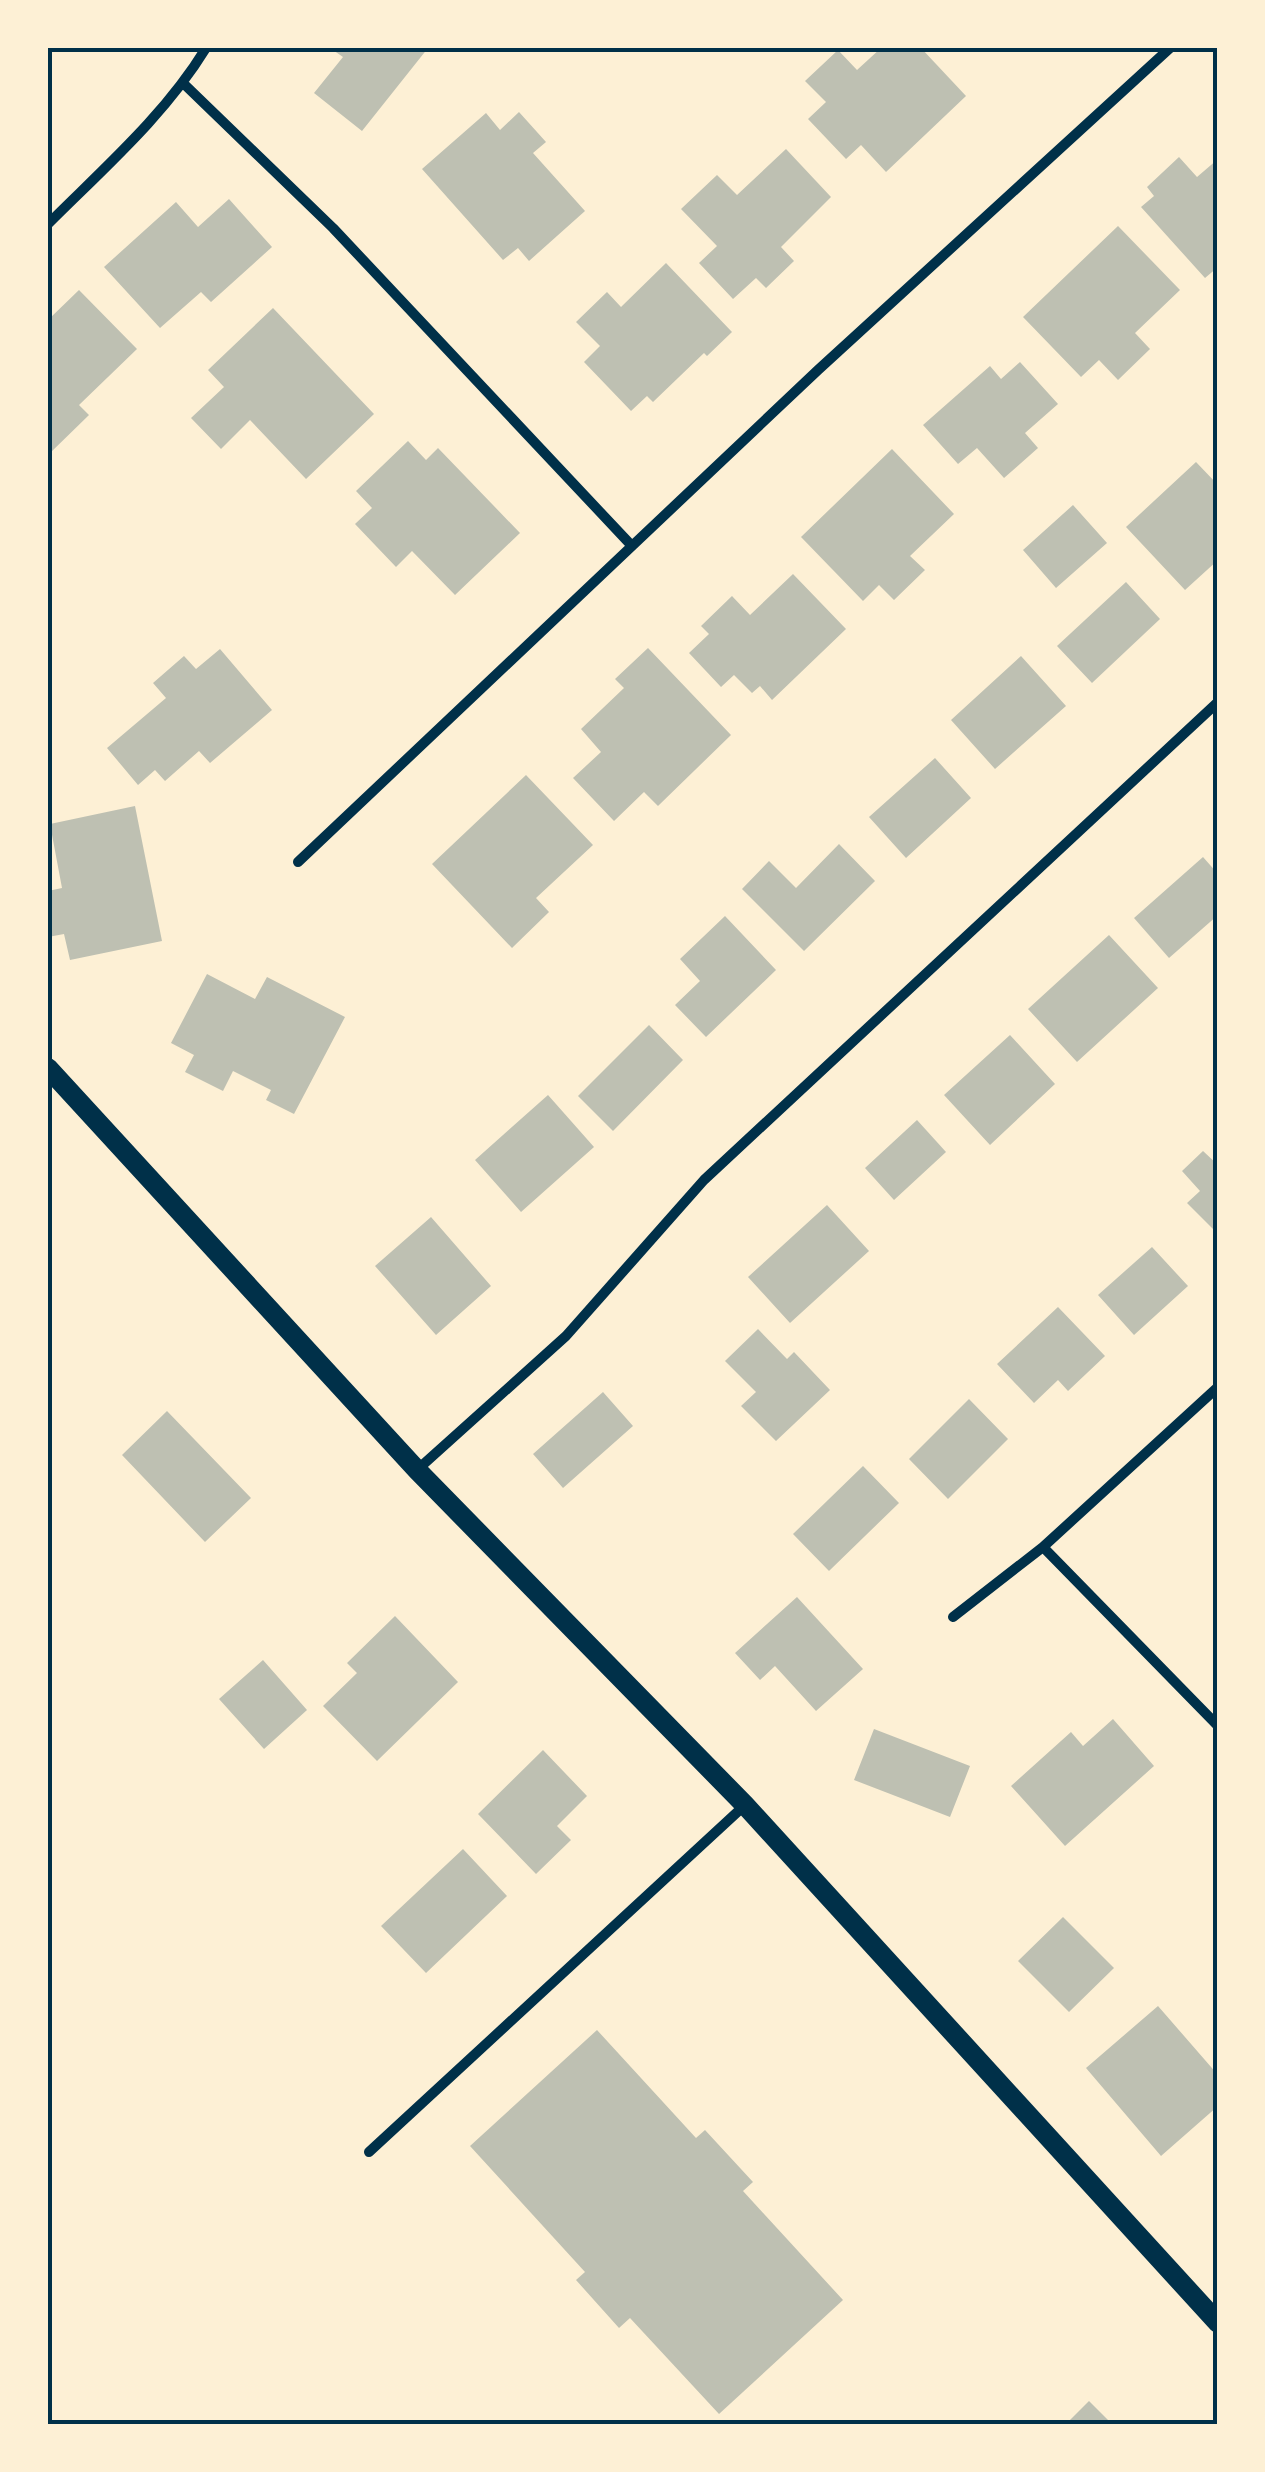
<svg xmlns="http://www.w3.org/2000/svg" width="1265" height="2472" font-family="Quicksand,sans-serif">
<rect width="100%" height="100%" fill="#fdf0d5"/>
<path fill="#bec0b2" d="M330,48H428L362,131L314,93L343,57Z
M881,48H921L966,96L886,172L861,145L846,159L808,119L826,102L805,81L838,50L857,70Z
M519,112L546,142L533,153L585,211L529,261L518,248L503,260L422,169L486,113L500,130Z
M786,149L831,197L781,247L794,261L766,288L756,278L733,299L699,263L717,246L681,209L717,175L737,195Z
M1179,157L1197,177L1218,159V267L1205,278L1141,207L1154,196L1147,187Z
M229,199L272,247L211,302L201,292L160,328L104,267L176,202L198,227Z
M1118,226L1180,290L1135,333L1150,349L1118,380L1099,360L1081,377L1023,317Z
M666,263L732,332L707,356L704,353L653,402L647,396L631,411L584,362L600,346L576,322L607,292L621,307Z
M79,290L137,349L79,405L89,415L48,455V320Z
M273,308L374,414L306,479L250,420L221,449L191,418L224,387L208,370Z
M1020,362L1058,404L1025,433L1038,448L1004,478L977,448L958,464L923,425L990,366L1001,379Z
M408,441L426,460L438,448L520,533L455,595L412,551L396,567L355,524L372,508L356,491Z
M892,449L954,514L910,556L925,570L894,600L879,585L863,601L801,537Z
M1196,462L1218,485V560L1185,590L1126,527Z
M1073,505L1107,543L1056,588L1023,550Z
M793,574L846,629L772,700L760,686L752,693L734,675L721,687L689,653L709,634L701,626L732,596L750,615Z
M1126,582L1160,619L1092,683L1057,646Z
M648,648L731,735L658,806L644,792L614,821L573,778L601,752L581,729L624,688L615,679Z
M220,649L272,710L210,763L199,751L165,781L155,770L138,785L107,748L166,698L153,683L184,656L196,669Z
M1021,656L1066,706L995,769L951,720Z
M935,758L971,798L906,858L869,817Z
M526,775L593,845L536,898L549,912L512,948L432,864Z
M135,806L162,941L70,960L64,934L48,937V891L62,888L50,824Z
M839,844L875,881L804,951L742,889L769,861L796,888Z
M1203,857L1218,874V915L1169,958L1134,918Z
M725,916L776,970L706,1037L675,1005L700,981L680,959Z
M1109,935L1158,988L1077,1062L1028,1009Z
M207,974L255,999L267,977L345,1017L294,1114L266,1100L271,1090L233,1071L223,1091L185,1072L194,1055L171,1043Z
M649,1025L683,1060L613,1131L578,1096Z
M1010,1035L1055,1084L990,1145L944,1095Z
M548,1095L594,1147L521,1212L475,1160Z
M917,1120L946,1152L894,1200L865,1168Z
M1203,1151L1218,1165V1234L1187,1203L1200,1191L1182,1171Z
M827,1205L869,1251L790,1323L748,1277Z
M431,1217L491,1286L436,1335L375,1266Z
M1152,1247L1188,1286L1134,1335L1098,1295Z
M1058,1307L1105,1356L1068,1391L1058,1380L1034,1403L997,1364Z
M758,1329L787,1359L794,1352L830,1390L776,1441L741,1406L756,1392L725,1361Z
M603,1392L633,1426L563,1488L533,1454Z
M969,1399L1008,1439L948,1499L909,1459Z
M167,1411L251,1498L205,1542L122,1455Z
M863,1466L899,1503L829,1571L793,1534Z
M797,1597L863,1669L816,1711L775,1666L760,1680L735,1653Z
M395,1616L458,1682L377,1761L323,1706L357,1673L347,1663Z
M263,1660L307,1710L264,1749L219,1699Z
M1113,1719L1154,1766L1065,1846L1011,1786L1071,1732L1083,1746Z
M874,1729L970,1766L950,1817L854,1780Z
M543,1750L587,1796L557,1826L571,1840L536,1874L478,1814Z
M463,1849L507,1896L426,1973L381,1926Z
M1063,1917L1114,1968L1069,2012L1018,1961Z
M1158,2006L1218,2075V2106L1161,2156L1086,2068Z
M597,2030L696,2138L705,2130L753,2182L743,2191L843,2300L719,2414L630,2318L619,2328L576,2280L585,2272L470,2146Z
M1089,2401L1112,2424H1066Z"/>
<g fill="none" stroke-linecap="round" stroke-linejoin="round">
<path stroke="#003049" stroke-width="10" d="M184,84L333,228L632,546
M48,224C104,168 165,115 206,48
M298,862L818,370L1170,48
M417,1470L566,1336L704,1180L1218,702
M1043,1547L1218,1726
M953,1617L1043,1547L1218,1387
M369,2152L745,1805"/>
<path stroke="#003049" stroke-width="20" d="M48,1068L417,1470L745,1805L1218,2323"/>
</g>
<rect width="1265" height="2472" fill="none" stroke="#fdf0d5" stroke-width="100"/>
<rect x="50" y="50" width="1165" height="2372" fill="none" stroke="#003049" stroke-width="4"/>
</svg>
